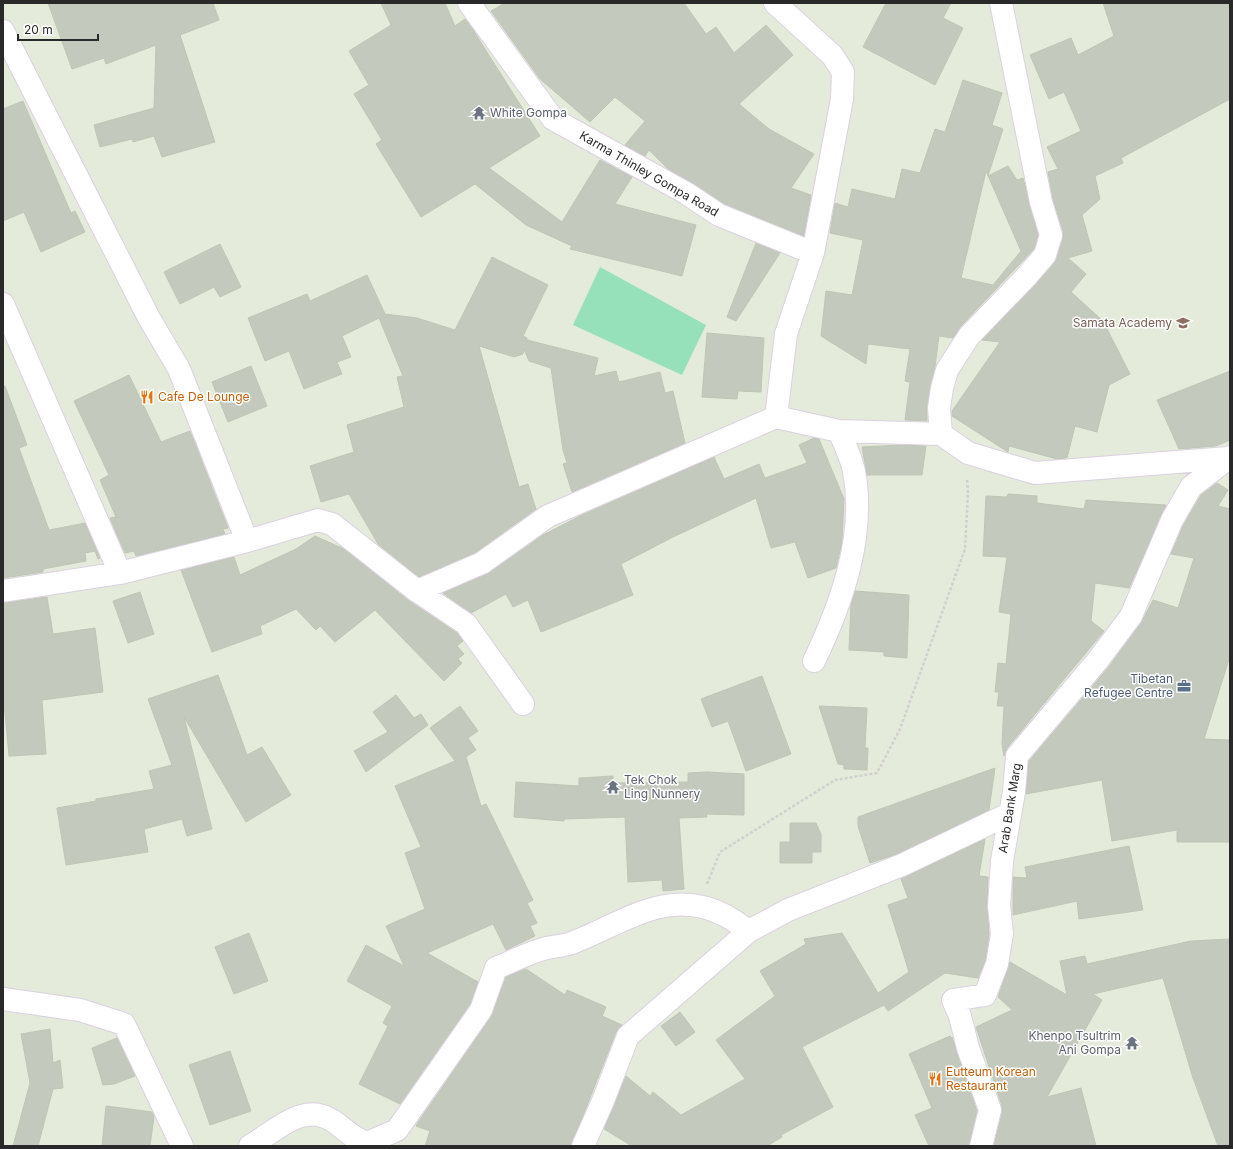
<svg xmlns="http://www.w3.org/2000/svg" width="1233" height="1149" font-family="Inter,sans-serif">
<rect width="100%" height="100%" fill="#e5ebda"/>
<path fill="#97e1ba" d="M600,267L706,325L682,375L573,325Z"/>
<path fill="#c4c9bd" stroke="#bec6b4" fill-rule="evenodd" d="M48,3H213L219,20L180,35L215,142L162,157L154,136L133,142L132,139L100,147L94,125L154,108L156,45L106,64L104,58L72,69Z
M381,3H445L455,26L465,19L473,30L540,136L489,168L562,222L600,160L632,177L615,204L696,225L682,276L570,249L572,246L526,225L475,184L421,217L376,144L382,140L354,94L369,85L349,51L391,25Z
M505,3H684L706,34L716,27L734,53L766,25L793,55L739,104L769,129L814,154L791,188L811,195L804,236L725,204L667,168L649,150L645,156L625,145L645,121L615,97L590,122L540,79L491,11Z
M886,3H951L943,18L963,28L935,85L863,47Z
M1103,3H1230V99L1121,158L1123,163L1095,176L1100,199L1082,215L1092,251L1068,258L1086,274L1071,292L1103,321L1130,374L1109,385L1097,432L1075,426L1067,458L1057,459L1009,446L1008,452L952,416V411L1000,342L982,340L1054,263L1063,239V231L1053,199L1048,172L1058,169L1047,147L1081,131L1064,92L1049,99L1030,55L1071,38L1078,55L1114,36Z
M963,80L1002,93L992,125L1003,129L988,176L1008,166L1017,180L1023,178L1038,235L1034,249L960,327L953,338L939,336L935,366L927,406V421L905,420L910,382L905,381L910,349L868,344L866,364L821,336L826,291L852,295L863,240L830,233L835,203L848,207L852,189L895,199L902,169L920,173L935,129L945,132ZM986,171L1021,251L993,285L961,278Z
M23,101L71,213L75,211L85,232L41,252L24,212L3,221V109Z
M756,243L780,253L736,321L727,317Z
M220,244L241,287L220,297L214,287L180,304L164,272Z
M492,257L548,285L523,336L527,338V340L598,358L594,376L616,371L619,382L660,372L665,393L673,391L685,443L572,492L563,464L567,463L563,450L551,368L529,361L524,349L523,354L514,357L479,346L519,487L528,484L536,509L476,552L419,577L378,544L349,494L321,502L310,466L354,452L347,425L404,407L397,377L403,376L379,318L342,336L351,357L337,362L342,374L304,389L289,351L265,361L248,318L307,294L310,301L367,275L385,314L417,318L455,330Z
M707,333L764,338L761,392L738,391L737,399L702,397Z
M251,366L267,406L228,422L212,382Z
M1230,371V440L1216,446L1179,449L1157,400Z
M129,375L161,442L190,431L228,528L223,529L225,534L136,556L134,551L125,553L110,518L116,517L100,480L109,475L74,401Z
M3,386H5L27,445L19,448L49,530L85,523L100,558L98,559L95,551L85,553L86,561L43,569V572L3,578Z
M814,438L819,439L844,499L842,542L836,568L808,578L795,542L771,548L756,498L673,537L621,564L633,595L541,632L528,600L513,607L506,594L471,613L443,593L489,573L543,535L580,516L714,457L724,479L759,464L765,478L807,463L799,445Z
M901,445L926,446L922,475H867L862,447Z
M1217,483L1228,490L1218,506L1230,509V656L1204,739L1230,740V842H1177V830L1112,841L1102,780L1026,794L1029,761L1108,668L1141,623L1153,600L1178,608L1194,558L1171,554L1183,526L1201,495Z
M1008,494L1037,496V503L1084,509L1086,500L1166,505L1129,588L1095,583L1091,621L1104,631L1007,748L1004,756L1002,744L1004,706H997L999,692H995L998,663L1006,664L1011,614L999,612L1007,557L983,556L986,496L1007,497Z
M315,536L344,549L409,601L457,633L463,641L457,646L464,654L458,659L462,663L444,681L375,610L335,642L320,626L316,630L296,609L260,626L262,634L212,652L181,570L234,557L240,575L296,549Z
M855,591L909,595L907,658L884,656V652L849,650L851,605Z
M140,592L154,634L128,643L113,601Z
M47,597L53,634L95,628L103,692L42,700L46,754L9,756L4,703L3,704V603Z
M218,675L247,755L262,747L291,795L246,822L184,717L212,829L187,836L182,819L144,829L148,852L66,865L57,808L96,801V799L154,789L149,771L172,765L148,699Z
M762,676L791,754L746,771L728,721L712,727L701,699Z
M396,695L414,718L421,714L428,725L366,772L354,751L388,732L373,712Z
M460,706L478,731L468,738L476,750L466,757L481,806L486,804L533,900L527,903L537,923L530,926L535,936L506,950L493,924L427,953L478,982L470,1004L400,1104L359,1084L388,1026L383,1023L392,1006L347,981L366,945L404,966L386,926L425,909L405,853L421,847L395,786L455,761L430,728Z
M819,706L867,708L865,748H868L867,770L844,769V765L838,764Z
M995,768L989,810L897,854L870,863L858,826V817Z
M707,772L744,774V815L706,814L707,817L679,818L684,889L663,891L662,880L628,882L625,817L564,819V821L514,817L516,782L579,786V778L613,776V783L688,782V773Z
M790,823H816L821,834V852H812V863H780V842H790Z
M985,839L979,876L988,877L987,905L989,934L985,961L978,978L945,973L888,1011L884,1005L802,1047L833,1107L781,1135L782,1137L767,1146H632L604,1129L626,1076L650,1096L653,1092L681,1115L745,1079L716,1040L775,996L760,971L806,944L804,939L842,933L878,993L909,972L888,905L908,898L901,879Z
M1129,846L1143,910L1079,919L1077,901L1013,915V877L1027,878L1025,867Z
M249,933L268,981L234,994L215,947Z
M1230,939V1146H1218L1193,1078L1163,978L1093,994L1102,1000L1047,1097L1081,1088L1096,1146H994L1002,1113V1106L976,1027L1012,1010L998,997L1010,962L1067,995L1060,961L1085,956L1087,964L1191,941Z
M526,969L565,995L567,990L606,1007L602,1016L622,1025L616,1032L571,1146H425L430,1131L416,1126L417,1124L491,1017L506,977Z
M680,1012L695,1032L676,1046L661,1026Z
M50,1029L53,1063L60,1060L63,1088L53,1089L38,1146H13L30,1083L21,1034Z
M950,1036L951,1038L952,1037L977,1111L969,1146H929L915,1115L932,1108L909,1054Z
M117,1038L135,1076L114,1084L103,1085L92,1048Z
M230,1051L251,1111L210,1125L189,1065Z
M106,1106L152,1112L154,1116L150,1146H102Z"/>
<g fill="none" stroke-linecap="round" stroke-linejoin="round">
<g stroke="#dbd0e2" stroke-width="24">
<path id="minor" d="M469,3L553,119L686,193L719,215L813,253
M775,3L832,55L843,72L842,99L813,253L786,334L776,417
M3,31L149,318L179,369L247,541
M3,304L120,573
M941,434L939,408L942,388L947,370L969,336L1026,277L1045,255L1051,235L1041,202L1001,3
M3,591L120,573L247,541L318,520L332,524L417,591L466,624L523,704
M417,591L482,563L548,516L776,417L839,431L941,434L968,453L1035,473L1228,458
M814,661C842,603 866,535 854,471C851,457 844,443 839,431
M3,999L80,1010L124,1024L182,1146
M250,1146C276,1131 303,1101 333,1121C345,1129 353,1139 367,1143L397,1130L481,1010L496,968C513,961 530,952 547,948C556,946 566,946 574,942C625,922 670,886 726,916C734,920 741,926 749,931
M583,1146L603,1101L628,1036L749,931L788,910L902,865L1009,814
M981,1146L990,1110L968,1048L960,1016L953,1000L985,995L997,964L1002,934L999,906L1002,861L1014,792L1017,756L1098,660L1131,616L1172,520L1191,487L1230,457"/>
</g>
<path stroke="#d0d0d0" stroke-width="2.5" stroke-dasharray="3 2" stroke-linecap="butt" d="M707,884L720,852L835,780L877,773L900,729L965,549L968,493L967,478"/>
<use href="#minor" stroke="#fff" stroke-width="22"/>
</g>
<defs>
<g id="temple-bare" transform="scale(1.08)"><path d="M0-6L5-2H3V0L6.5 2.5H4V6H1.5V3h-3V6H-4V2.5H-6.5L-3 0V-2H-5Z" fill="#6b7280" stroke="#fff" stroke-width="2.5" paint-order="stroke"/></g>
<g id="school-bare" transform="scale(1.08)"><path d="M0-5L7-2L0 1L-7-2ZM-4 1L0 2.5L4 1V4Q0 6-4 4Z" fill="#8d6e63" stroke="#fff" stroke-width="2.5" paint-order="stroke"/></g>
<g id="restaurant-bare" transform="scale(1.08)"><path d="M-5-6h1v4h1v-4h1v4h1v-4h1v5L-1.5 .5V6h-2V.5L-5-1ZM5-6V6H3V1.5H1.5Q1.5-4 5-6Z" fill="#e8710a" stroke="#fff" stroke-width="2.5" paint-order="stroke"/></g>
<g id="office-bare" transform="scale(1.08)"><path d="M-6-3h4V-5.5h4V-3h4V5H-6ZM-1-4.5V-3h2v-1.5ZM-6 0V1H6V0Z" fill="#5c6f8a" stroke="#fff" stroke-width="2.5" paint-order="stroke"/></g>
</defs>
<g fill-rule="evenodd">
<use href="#temple-bare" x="479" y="113"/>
<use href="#school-bare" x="1183" y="323"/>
<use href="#restaurant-bare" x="147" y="397"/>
<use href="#office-bare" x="1184" y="686"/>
<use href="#temple-bare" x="613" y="787"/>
<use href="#temple-bare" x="1132" y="1043"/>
<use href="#restaurant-bare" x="935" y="1079"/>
</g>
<g text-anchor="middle" stroke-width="3" stroke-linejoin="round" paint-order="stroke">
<g font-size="12" fill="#5b616d" stroke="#fff" text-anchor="start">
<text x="490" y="117">White Gompa</text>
<text x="624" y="784">Tek Chok<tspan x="624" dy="14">Ling Nunnery</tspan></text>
<text x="1121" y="1040" text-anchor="end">Khenpo Tsultrim<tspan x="1121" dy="14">Ani Gompa</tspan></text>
</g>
<g font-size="12" fill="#292929" stroke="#fff">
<text transform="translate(649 174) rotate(30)" y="4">Karma Thinley Gompa Road</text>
<text transform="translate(1010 808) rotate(-81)" y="4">Arab Bank Marg</text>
</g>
<g font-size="12" fill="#785e54" stroke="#fff" text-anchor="end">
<text x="1172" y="327">Samata Academy</text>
</g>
<g font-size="12" fill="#c56008" stroke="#fff" text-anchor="start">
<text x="158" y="401">Cafe De Lounge</text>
<text x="946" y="1076">Eutteum Korean<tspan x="946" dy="14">Restaurant</tspan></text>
</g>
<g font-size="12" fill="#4e5e75" stroke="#fff" text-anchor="end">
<text x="1173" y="683">Tibetan<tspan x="1173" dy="14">Refugee Centre</tspan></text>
</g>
</g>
<rect width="1233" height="1149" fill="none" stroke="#292929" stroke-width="8"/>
<path d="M18 34v6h80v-6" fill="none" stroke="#292929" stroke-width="2"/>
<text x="24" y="34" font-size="12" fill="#292929" stroke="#ffffff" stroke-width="3" paint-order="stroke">20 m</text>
</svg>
